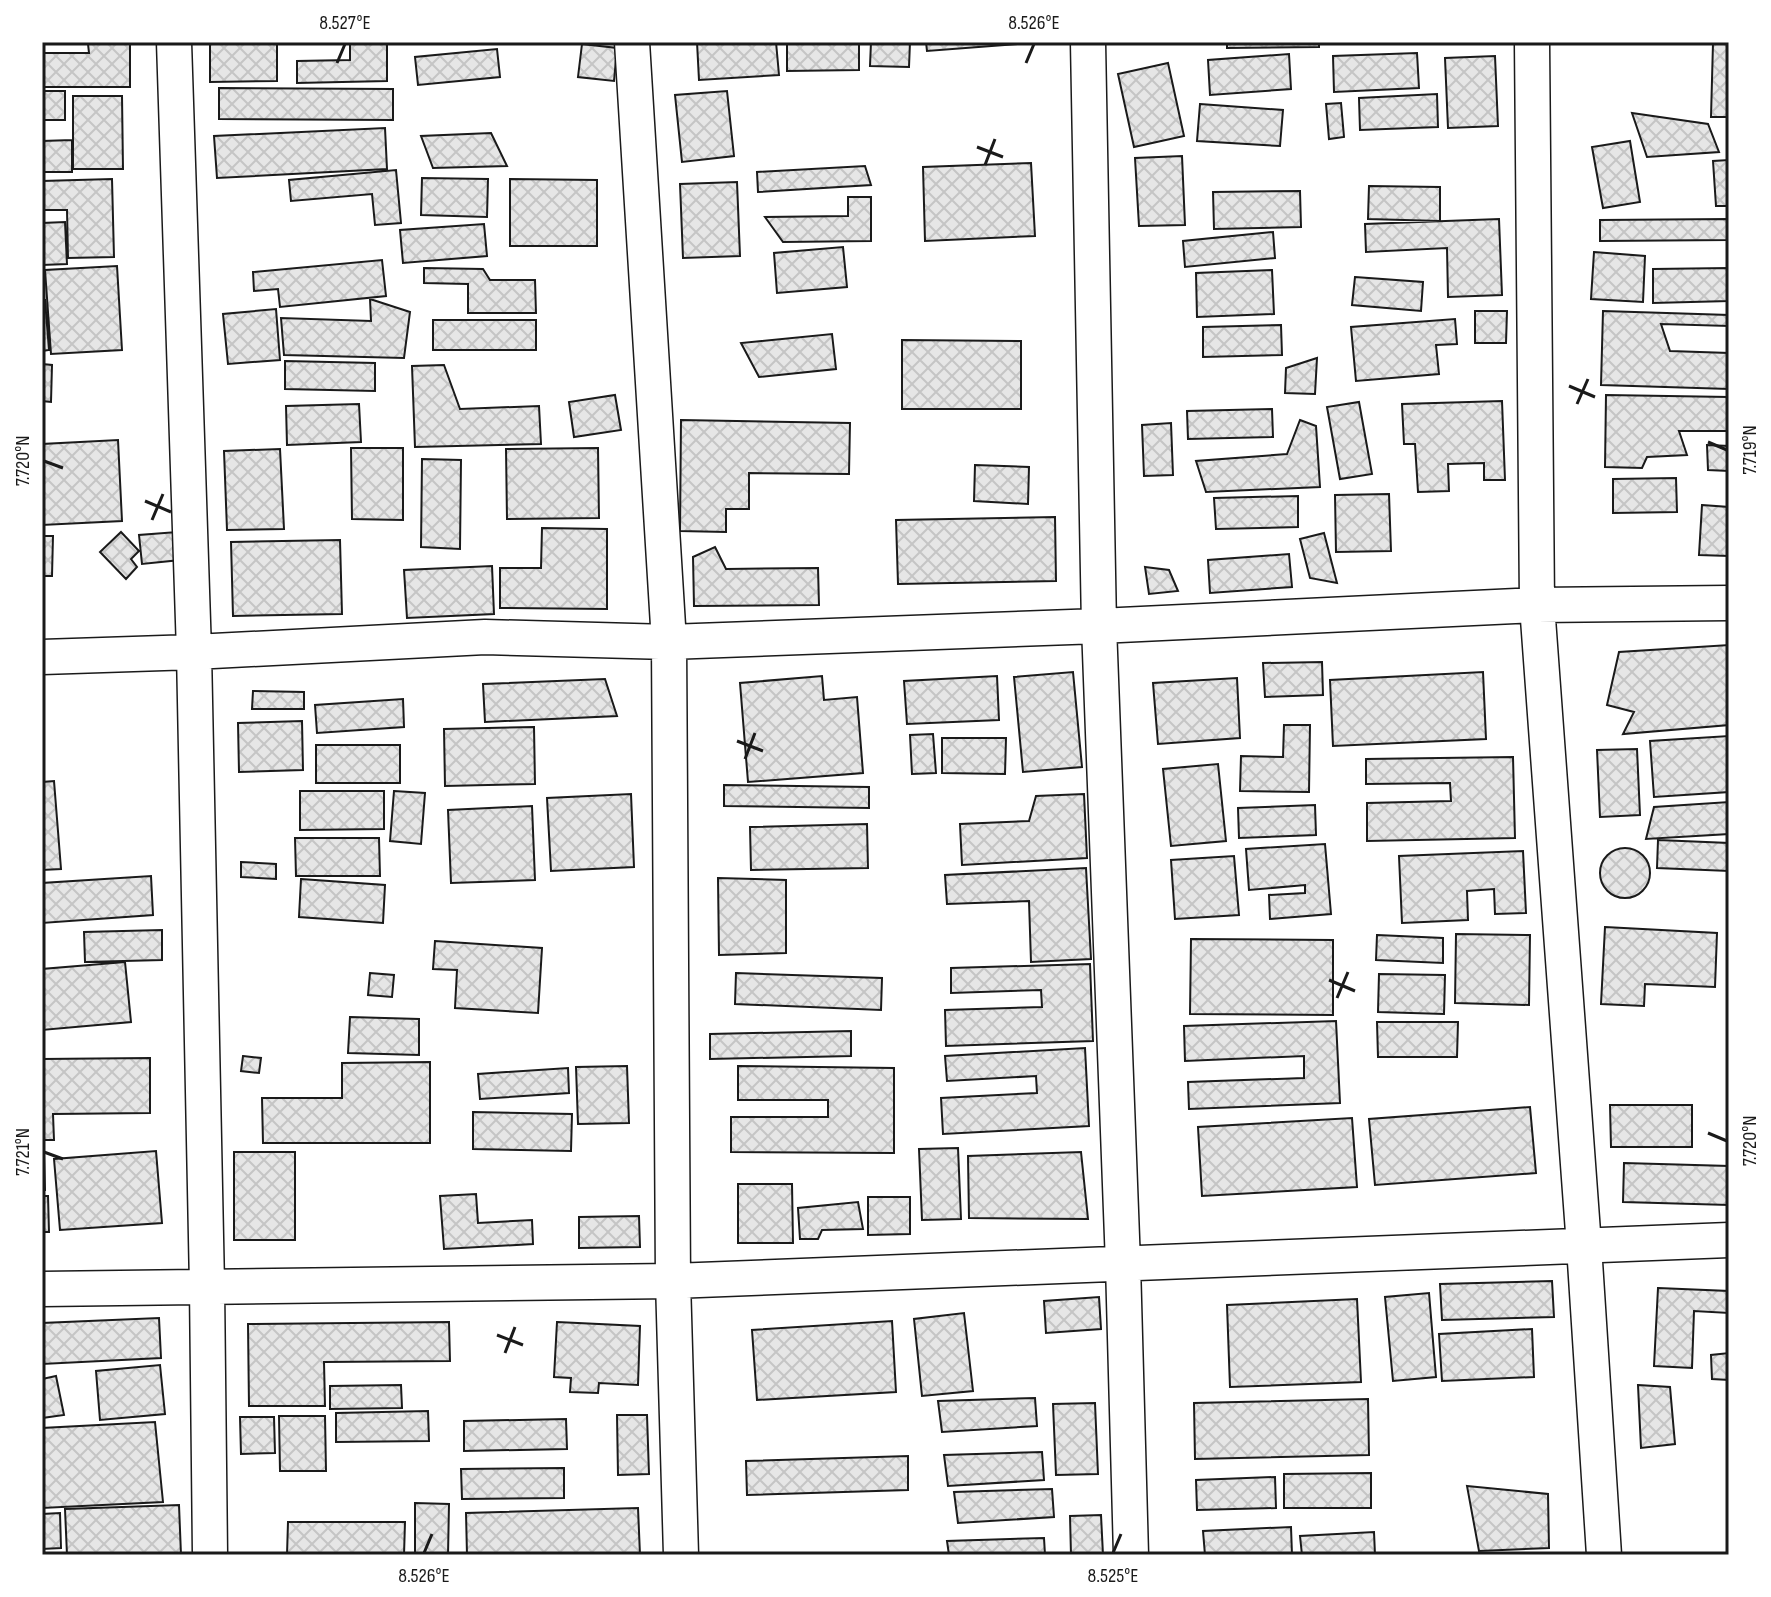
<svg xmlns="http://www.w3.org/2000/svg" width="1771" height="1597" font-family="'Sofia Sans Condensed',sans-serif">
<defs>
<pattern id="building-cross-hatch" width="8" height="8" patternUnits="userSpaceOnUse" patternTransform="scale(2)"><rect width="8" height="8" fill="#e6e6e6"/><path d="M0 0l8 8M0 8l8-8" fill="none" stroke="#c5c5c5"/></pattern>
</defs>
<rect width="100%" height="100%" fill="#fff"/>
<path fill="url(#building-cross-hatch)" stroke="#1a1a1a" stroke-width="2" d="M42,42H130V87H42V53H89L88,44Z
M210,42H277V81L210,82Z
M350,42H387V81L297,83V61L350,60Z
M697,42H776L779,75L699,80Z
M787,42H859V70L787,71Z
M871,42H910L909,67L870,66Z
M926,42H1017V44L927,51Z
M1227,42H1319V47L1227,48Z
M1688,42H1729V117H1711L1713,43Z
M582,44L617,48L614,81L578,77Z
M497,49L500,77L418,85L415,57Z
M1417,53L1419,88L1334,92L1333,56Z
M1289,54L1291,89L1210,95L1208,60Z
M1495,56L1498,126L1448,128L1445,58Z
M1168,63L1184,136L1134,147L1118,74Z
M219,88L393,89V120L219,119Z
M42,91H65V120H42Z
M727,91L734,156L682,162L675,95Z
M1437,94L1438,127L1360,130L1359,98Z
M73,96H122L123,169H73Z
M1341,103L1344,137L1329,139L1326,104Z
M1200,104L1283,110L1280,146L1197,141Z
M1632,113L1708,124L1719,152L1647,157Z
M385,128L387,169L217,178L214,136Z
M491,133L507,166L433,168L421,136Z
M72,140V172H42V141Z
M1630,141L1640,202L1603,208L1592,147Z
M1182,156L1185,225L1139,226L1135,158Z
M1729,160V206H1716L1713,161Z
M1031,163L1035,236L925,241L923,167Z
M865,166L871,185L758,192L757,172Z
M396,170L401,223L375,225L372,194L291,201L289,180Z
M422,178L488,179L487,217L421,215Z
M112,179L114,257L68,258L67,210H42V181Z
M510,179L597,180V246H510Z
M737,182L740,256L683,258L680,184Z
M1369,186L1440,187V221L1368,219Z
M1300,191L1301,227L1214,229L1213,192Z
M848,197H871V241L783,242L765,217L848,216Z
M1499,219L1502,295L1448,297L1447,248L1366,252L1365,224Z
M1729,219V240L1600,241V220Z
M65,222L67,264L42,265V223Z
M484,224L487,256L403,263L400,230Z
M1273,232L1275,258L1185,267L1183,241Z
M843,247L847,287L777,293L774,253Z
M1594,252L1645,256L1643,302L1591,299Z
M382,260L386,296L280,307L278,289L254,291L253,272Z
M117,266L122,350L51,354L45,270Z
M424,268L483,269L490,280H535L536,313H468V284L424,283Z
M1729,268V301L1653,303V269Z
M1272,270L1274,314L1197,317L1196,273Z
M1355,277L1423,282L1421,311L1352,305Z
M370,299L410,312L404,358L284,355L281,318L371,321Z
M42,300H45L49,350L42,351Z
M276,309L280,360L228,364L223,314Z
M1475,311H1507L1506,343H1475Z
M1603,311L1729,315V326L1661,324L1670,351L1729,353V389L1601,385Z
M1455,319L1457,344L1436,345L1439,374L1356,381L1351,327Z
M433,320H536V350H433Z
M1281,325L1282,355L1203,357V327Z
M832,334L836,369L759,377L741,343Z
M902,340L1021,341V409H902Z
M1317,358L1315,394L1285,393L1286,368Z
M285,361L375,363V391L285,389Z
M42,364L52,365L51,402L42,401Z
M444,365L460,409L539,406L541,444L415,447L412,366Z
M615,395L621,430L574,437L569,402Z
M1606,395L1729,397V431H1679L1687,455L1647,457L1642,468L1605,467Z
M1502,401L1505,480H1484V463L1448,464L1449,491L1418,492L1415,444H1404L1402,404Z
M1359,402L1372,474L1340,479L1327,407Z
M359,404L361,442L287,445L286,406Z
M1272,409L1273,437L1188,439L1187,411Z
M681,420L850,423L849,474L749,473V509H726V532L680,531Z
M1300,420L1316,426L1320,487L1206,492L1196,461L1287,454Z
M1171,423L1173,475L1144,476L1142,425Z
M118,440L122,521L42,525V444Z
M1707,445L1729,446V471L1708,470Z
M351,448H403V520L352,519Z
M598,448L599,518L507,519L506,449Z
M280,449L284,529L227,530L224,451Z
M422,459L461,460L460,549L421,547Z
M975,465L1029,467L1028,504L974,501Z
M1676,478L1677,512L1613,513V479Z
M1389,494L1391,551L1336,552L1335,495Z
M1298,496V527L1216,529L1214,498Z
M1702,505L1729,507V556L1699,555Z
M1055,517L1056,581L898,584L896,520Z
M542,528L607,529V609L500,608V568H541Z
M121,532L139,551L131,559L137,567L126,579L100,552Z
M177,532L180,560L142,564L139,535Z
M1324,533L1337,583L1310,578L1300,539Z
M42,536H53L52,576H42Z
M340,540L342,614L233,616L231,542Z
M715,547L726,569L818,568L819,605L694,606L693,557Z
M1289,554L1292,587L1210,593L1208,560Z
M492,566L494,614L407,618L404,570Z
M1145,567L1169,570L1178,591L1149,594Z
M1729,645V725L1623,734L1634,712L1607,705L1619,652Z
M1322,662L1323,695L1265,697L1263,663Z
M1073,672L1082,767L1023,772L1014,677Z
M1483,672L1486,739L1333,746L1330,680Z
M822,676L824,700L857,697L863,773L748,782L740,683Z
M997,676L999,720L907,724L904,681Z
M1237,678L1240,738L1158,744L1153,683Z
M605,679L617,716L485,722L483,684Z
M253,691L304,692V709H252Z
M403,699L404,727L317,733L315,705Z
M302,721L303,770L239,772L238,723Z
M1284,725H1310L1309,792L1240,791L1241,756L1283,757Z
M534,727L535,784L445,786L444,729Z
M933,734L936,773L912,774L910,735Z
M1729,736V792L1654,797L1650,741Z
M942,738H1006L1005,774L942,773Z
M316,745H400V783H316Z
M1637,749L1640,815L1600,817L1597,750Z
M1513,757L1515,838L1367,841V803L1451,801L1450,783L1366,784V759Z
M1218,764L1226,841L1171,846L1163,769Z
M54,781L61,869L42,870V782Z
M724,785L869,787V808L724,806Z
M300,791H384V829L300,830Z
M394,791L425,793L421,844L390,841Z
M631,794L634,867L551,871L547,798Z
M1084,794L1087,858L962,865L960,824L1029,821L1036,796Z
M1729,802V834L1646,839L1654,807Z
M1315,805L1316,835L1239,838L1238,808Z
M532,806L535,880L451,883L448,810Z
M867,824L868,868L751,870L750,827Z
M295,838H379L380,876H296Z
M1658,840L1729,843V871L1657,868Z
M1325,844L1331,914L1270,919L1269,895L1305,893V885L1249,890L1246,849Z
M1600 873a25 25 0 1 1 50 0a25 25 0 1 1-50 0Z
M1523,851L1526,913L1495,914L1494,889L1467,891L1468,920L1402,923L1399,856Z
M1234,856L1239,915L1175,919L1171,860Z
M241,862L276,864V879L241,877Z
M1086,868L1091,959L1031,962L1029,901L947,904L945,875Z
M151,876L153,915L42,923V883Z
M718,878L786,880V953L719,955Z
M301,879L385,885L383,923L299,917Z
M1605,927L1717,933L1715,987L1645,984L1644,1006L1601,1004Z
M162,930V960L85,962L84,932Z
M1456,934L1530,935L1529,1005L1455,1003Z
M1377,935L1443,938V963L1376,960Z
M1191,939L1333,940V1015L1190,1014Z
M435,941L542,948L538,1013L455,1008L457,970L433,969Z
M125,962L131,1022L42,1030V969Z
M1090,964L1093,1041L946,1046L945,1010L1042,1007L1041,990L951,993V968Z
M370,973L394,975L392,997L368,995Z
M736,973L882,978L881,1010L735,1004Z
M1379,974L1445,975L1444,1014L1378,1012Z
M350,1017L419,1019V1055L348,1053Z
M1336,1021L1340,1103L1189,1109L1188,1082L1304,1078V1056L1185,1061L1184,1026Z
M1377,1022H1458L1457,1057H1378Z
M851,1031V1056L710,1059V1034Z
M1085,1048L1089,1126L943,1134L941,1098L1037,1093L1036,1076L947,1081L945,1056Z
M243,1056L261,1058L259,1073L241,1071Z
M150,1058V1113L53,1114L54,1140H42V1059Z
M430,1062V1143H263L262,1098H342V1063Z
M627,1066L629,1123L578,1124L576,1067Z
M738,1066L894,1068V1153L731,1152V1117H828V1100H738Z
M568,1068L569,1093L480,1099L478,1074Z
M1610,1105H1692V1147H1611Z
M1530,1107L1536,1173L1375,1185L1369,1119Z
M473,1112L572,1114L571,1151L473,1149Z
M1352,1118L1357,1187L1202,1196L1198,1127Z
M958,1148L961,1219L922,1220L919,1149Z
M156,1151L162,1223L60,1230L54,1159Z
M234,1152H295V1240H234Z
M1081,1152L1088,1219L969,1218L968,1156Z
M42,1154H44L45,1190H42Z
M1624,1163L1729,1166V1205L1623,1202Z
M738,1184H792L793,1243H738Z
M476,1194L478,1223L532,1220L533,1244L444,1249L440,1196Z
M42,1196H48L49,1232H42Z
M868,1197H910V1234L868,1235Z
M858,1202L863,1229L822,1230L818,1239H800L798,1208Z
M639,1216L640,1247L579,1248V1217Z
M1552,1281L1554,1317L1442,1320L1440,1284Z
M1658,1288L1729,1291V1313L1694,1311L1692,1368L1654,1366Z
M1429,1293L1436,1377L1393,1381L1385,1297Z
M1099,1297L1101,1329L1046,1333L1044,1301Z
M1357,1299L1361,1382L1230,1387L1227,1305Z
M964,1313L973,1391L922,1396L914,1319Z
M159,1318L161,1358L42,1364V1323Z
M892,1321L896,1392L757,1400L752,1330Z
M449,1322L450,1361L324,1362L325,1406H249L248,1324Z
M557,1322L640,1326L638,1385L599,1383L598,1393L570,1392L571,1378L554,1377Z
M1532,1329L1534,1377L1442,1381L1439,1334Z
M1729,1353V1380L1712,1379L1711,1355Z
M160,1365L165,1414L100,1420L96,1371Z
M56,1376L64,1415L42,1418V1379Z
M401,1385L402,1408L330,1409V1386Z
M1638,1385L1670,1387L1675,1444L1641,1448Z
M1035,1398L1037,1426L942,1432L938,1401Z
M1368,1399L1369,1455L1195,1459L1194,1403Z
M1095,1403L1098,1474L1056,1475L1053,1404Z
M428,1411L429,1441L336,1442V1413Z
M617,1415H647L649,1474L618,1475Z
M279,1416H325L326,1471H280Z
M240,1417H274L275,1453L241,1454Z
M566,1419L567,1449L464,1451V1421Z
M155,1422L163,1502L42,1508V1428Z
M1042,1452L1044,1480L948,1486L944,1455Z
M908,1456V1490L747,1495L746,1461Z
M564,1468V1498L462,1499L461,1469Z
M1371,1473V1508H1284V1474Z
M1275,1477L1276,1508L1197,1510L1196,1480Z
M1467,1486L1548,1494L1549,1548L1479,1551Z
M1052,1489L1054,1517L958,1523L954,1492Z
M415,1503L449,1504L448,1555H415Z
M179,1505L181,1555H67L65,1509Z
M638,1508L640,1555H467L466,1513Z
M60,1513L61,1548L42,1549V1514Z
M1101,1515L1103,1555H1071L1070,1516Z
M288,1522H405L404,1555H287Z
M1291,1527L1292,1555H1205L1203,1531Z
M1374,1532L1375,1555H1302L1300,1536Z
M1044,1538L1045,1555H949L947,1541Z"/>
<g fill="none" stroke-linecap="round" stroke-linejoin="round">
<g stroke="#1a1a1a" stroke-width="37">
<path id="street" d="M174,42L194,652L207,1286L210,1555
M632,42L669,642L673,1281L681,1555
M1088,42L1099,626L1123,1264L1131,1555
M1532,42L1537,605L1584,1246L1604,1555
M42,657L194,652L485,637L669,642L1099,626L1537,605L1729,603
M42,1289L673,1281L1729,1240"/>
</g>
<use href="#street" stroke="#fff" stroke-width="34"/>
</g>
<path fill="none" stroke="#1a1a1a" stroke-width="3" d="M337,63L345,44M1026,63L1034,44M977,147L1003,157M985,165L995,139M1569,386L1595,397M1577,404L1588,379M1708,442L1727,450M44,461L63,468M145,501L171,512M152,520L163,494M737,741L763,751M745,759L755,733M1329,980L1355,991M1337,998L1348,972M1708,1133L1727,1141M44,1152L63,1159M497,1335L523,1345M505,1353L515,1327M424,1553L432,1534M1113,1553L1121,1534"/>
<rect width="1771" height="1597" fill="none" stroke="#ffffff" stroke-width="88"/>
<rect x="44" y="44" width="1683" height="1509" fill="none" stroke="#1a1a1a" stroke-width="3"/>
<g font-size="20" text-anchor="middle" fill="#1a1a1a">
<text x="345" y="29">8.527°E</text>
<text x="1034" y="29">8.526°E</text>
<text transform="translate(1749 450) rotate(-90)" y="7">7.719°N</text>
<text transform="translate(22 461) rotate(-90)" y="7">7.720°N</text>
<text transform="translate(1749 1141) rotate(-90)" y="7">7.720°N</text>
<text transform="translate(22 1152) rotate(-90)" y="7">7.721°N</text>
<text x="424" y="1582">8.526°E</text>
<text x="1113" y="1582">8.525°E</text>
</g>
</svg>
